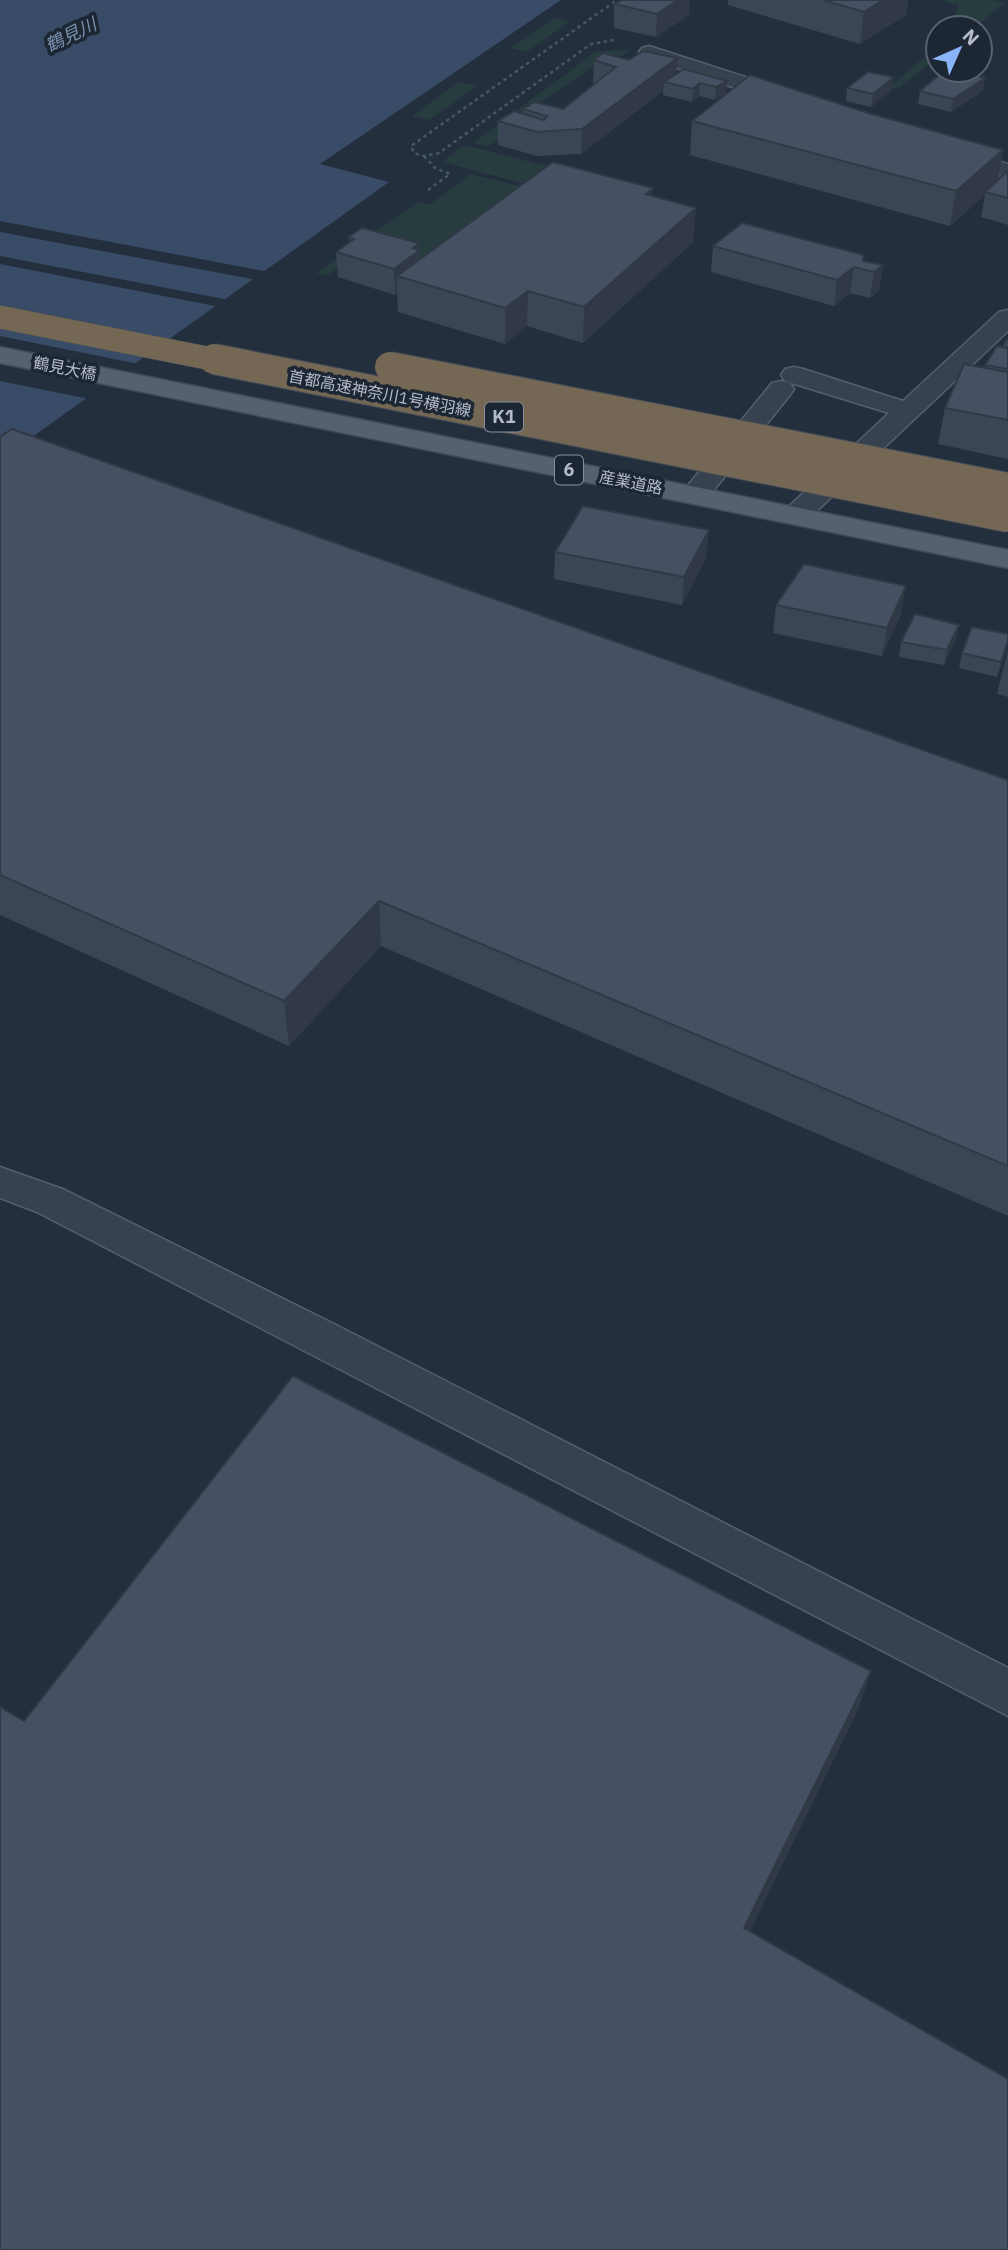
<svg xmlns="http://www.w3.org/2000/svg" width="1008" height="2250" font-family="'IBM Plex Sans','Noto Sans JP',sans-serif">
<rect width="100%" height="100%" fill="#242f3e"/>
<path fill="#263c3f" d="M941,0H993L1005,3L974,28H959L963,24L954,18L958,5Z
M554,18L569,22L527,52L511,48Z
M938,46V57L898,89L869,82L873,78L894,83Z
M630,49L623,56H608L528,112L508,134L488,146L473,143L595,52Z
M459,82L477,86L429,120L412,116Z
M465,145L550,167L526,184L442,162Z
M471,174L531,189L432,266L365,249L328,275L316,273L418,202L429,205Z"/>
<path fill="#394c67" d="M0,0H561L320,164L389,182L0,460Z"/>
<path fill="#242f3e" d="M0,221L269,272L257,280L0,232Z
M0,256L229,300L220,307L0,264Z
M0,336L139,364L89,399L0,381Z"/>
<g fill="none" stroke-linecap="round" stroke-linejoin="round">
<g stroke="#565f6c" stroke-width="3">
<path id="minor" d="M649,46L798,94L801,99L798,104H782L642,56L639,52L642,48Z
M950,145L1008,164V178L942,157L939,152L942,147Z
M1008,310V331L806,521L796,523L786,521L782,515L786,509L889,413L785,381L781,375L785,369L794,367L803,369L903,401L999,312Z
M781,381L790,383L794,389L790,395L705,501L695,503L685,501L681,495L685,489L772,383Z
M0,1167L65,1190L334,1324L1008,1668V1716L37,1212L0,1198Z"/>
</g>
<g stroke="#414a57" stroke-width="3">
<path id="major" d="M0,347L1008,550V568L0,363Z"/>
</g>
<path stroke="#44595c" stroke-width="2.5" stroke-dasharray="3.5 3.5" stroke-linecap="butt" d="M614,40L591,44L439,153L424,156L414,153L411,146L617,0
M424,156L435,168L450,174L428,190"/>
<use href="#minor" fill="#38414e" fill-rule="evenodd"/>
<use href="#major" fill="#56606e" fill-rule="evenodd"/>
<g stroke="#434c59" stroke-width="24" stroke-linecap="butt">
<path id="highway-bridge-far1" d="M0,317L222,361"/>
</g>
<g stroke="#434c59" stroke-width="32" stroke-linecap="butt">
<path id="highway-bridge" d="M214,359L1008,517
M390,367L1008,488"/>
</g>
<use href="#highway-bridge-far1" stroke="#746855" stroke-width="23"/>
<use href="#highway-bridge" stroke="#746855" stroke-width="30"/>
</g>
<path fill="#3b4654" d="M728,0H908L906,15L860,44L728,5Z
M614,4L689,15L656,37L614,28Z
M594,60L676,74L727,81L715,100L699,96L692,102L663,95V91L581,154L537,156L498,145V121L523,114V109H563L594,84H593Z
M985,78L983,91L951,112L918,104L920,91Z
M847,88L892,90L871,107L846,101Z
M868,113L1003,150L998,180L1008,171V225L981,217L985,195L950,226L690,155L692,121Z
M652,196L693,242L583,343L527,326L505,344L398,312L397,293L395,295L338,277L336,252L349,243L348,237L419,243L420,259Z
M713,246L863,261L883,265L879,291L870,298L850,293L834,306L711,272Z
M1008,338V459L938,444L945,408L985,368V365L1003,347L1004,343Z
M0,437L1008,780V1216L381,946L289,1046L0,915Z
M555,552L706,558L682,605L554,579Z
M776,605L901,614L882,656L773,633Z
M959,625L956,639L944,665L899,657L901,642Z
M1008,634L1007,649L997,677L959,668L962,653Z
M1008,650V697L997,694Z"/>
<path fill="#303945" d="M678,0H690L689,15L656,37L657,14Z
M883,0H908L906,15L860,44L864,12Z
M677,58L676,82H664L663,91L581,154L582,129Z
M894,77L892,90L871,107L873,94Z
M985,78L983,91L951,112L953,99Z
M727,81L726,94L715,100L716,87Z
M700,83L699,96L692,102L693,89Z
M1003,150L997,184L985,192V195L950,226L956,191Z
M653,188L651,223L646,194Z
M696,208L693,242L583,343L584,307Z
M419,243L421,276H397V293L395,295L394,269Z
M883,265L879,291L870,298L874,272Z
M854,267L850,293L834,306L837,280Z
M528,291L527,326L505,344V308Z
M709,530L706,558L682,605L684,577Z
M906,586L901,614L882,656L887,628Z
M959,625L956,639L944,665L947,650Z
M1008,641L1007,649L997,677L1001,662Z
M379,901L381,946L289,1046L284,1001Z
M871,1671L859,1708L736,1960L744,1928Z"/>
<path fill="#455162" stroke="#303945" stroke-width="2" d="M622,0H678L657,14L614,4Z
M823,0H883L864,12Z
M643,51L677,58L582,129L537,132L498,121L514,111L544,120L547,116L523,109L535,102L563,109L616,67L594,60L603,53L629,60Z
M684,69L727,81L716,87L700,83L693,89L664,82Z
M945,70H956L985,78L953,99L920,91Z
M868,72L894,77L873,94L847,88Z
M750,75L868,113L1003,150L956,191L692,121Z
M553,162L653,188L646,194L696,208L584,307L528,291L505,308L397,276Z
M1008,171V198L985,192Z
M742,223L864,255L863,261L883,265L874,272L854,267L837,280L713,246Z
M362,228L419,243L413,248L420,250L394,269L336,252L354,239L348,237Z
M997,346L1008,348V369L985,365Z
M964,364L1008,372V420L945,408Z
M12,429L1008,780V1166L379,901L284,1001L0,875V437Z
M583,506L709,530L684,577L555,552Z
M804,564L906,586L887,628L776,605Z
M915,614L959,625L947,650L901,642Z
M972,627L1008,634V641L1001,662L962,653Z
M293,1376L871,1671L744,1928L1008,2079V2250H0V1707L24,1721Z"/>
<g text-anchor="middle" stroke-width="7" stroke-linejoin="round" paint-order="stroke">
<g font-size="16" fill="#b4bcc9" stroke="#1d2633">
<text transform="translate(65 368) rotate(11)" y="6">鶴見大橋</text>
<text transform="translate(380 393) rotate(11)" y="6">首都高速神奈川1号横羽線</text>
<text transform="translate(631 482) rotate(11)" y="6">産業道路</text>
</g>
<g font-size="18" font-style="italic" fill="#7c92b1" stroke="#1d2633">
<text transform="translate(71 35) rotate(-26)" y="6">鶴見川</text>
</g>
<g fill="#1d2633" stroke="#878f9c" stroke-width="2">
<rect x="485" y="402.5" width="38" height="29" rx="5"/>
<rect x="555" y="455.5" width="28" height="29" rx="5"/>
</g>
<g font-size="18" font-weight="bold" fill="#b4bcc9">
<text x="504" y="423">K1</text>
<text x="569" y="476">6</text>
</g>
</g>
<g transform="translate(959 49) rotate(45)"><circle r="33" fill="#1d2633" stroke="#59626f" stroke-width="2"/>
<path d="M0-5L12 26L0 18L-12 26Z" fill="#8ab4f8"/>
<text y="-10" font-size="19" font-weight="bold" text-anchor="middle" fill="#b4bcc9">N</text>
</g>
</svg>
